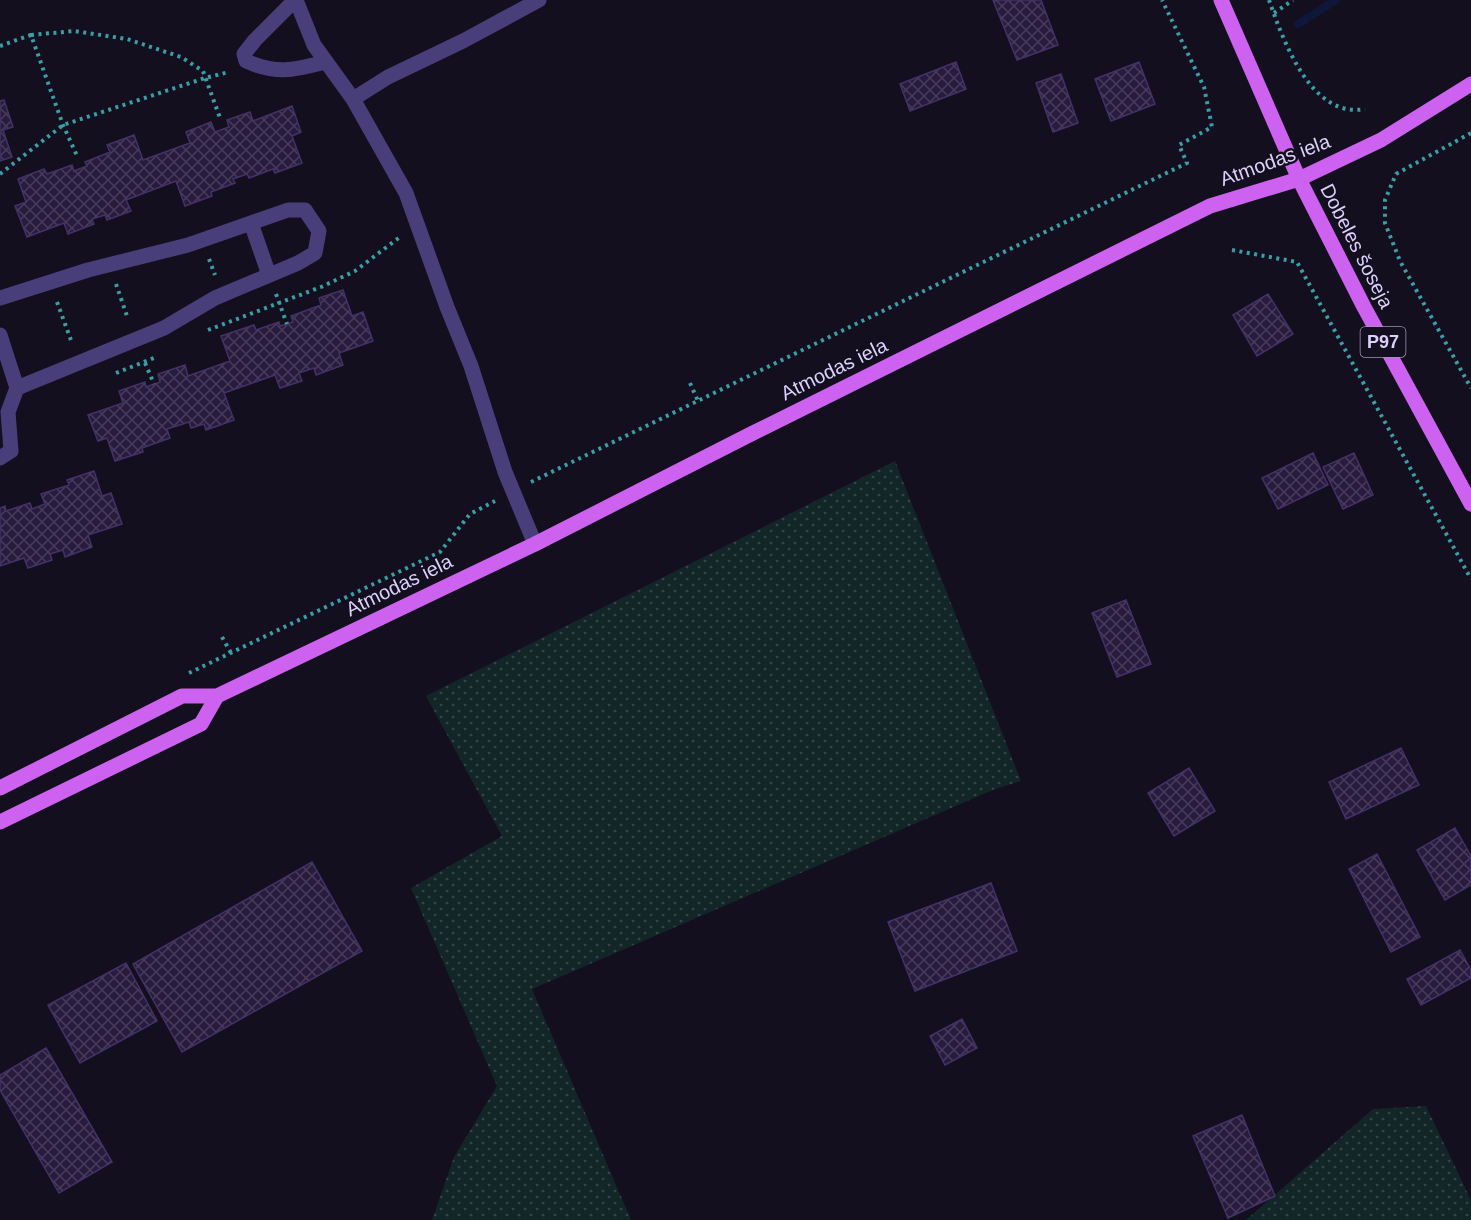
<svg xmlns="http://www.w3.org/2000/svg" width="1471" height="1220" font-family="Helvetica,sans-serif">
<defs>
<pattern id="green-dots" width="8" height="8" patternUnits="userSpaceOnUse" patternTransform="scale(1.5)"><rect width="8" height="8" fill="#122628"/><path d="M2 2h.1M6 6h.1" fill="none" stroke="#344448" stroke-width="1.8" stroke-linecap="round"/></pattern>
<pattern id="building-cross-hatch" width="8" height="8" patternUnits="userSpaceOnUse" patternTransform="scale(1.5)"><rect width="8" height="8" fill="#281c3e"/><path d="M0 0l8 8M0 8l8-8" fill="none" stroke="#473c5b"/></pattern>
</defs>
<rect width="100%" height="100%" fill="#140f1f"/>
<path fill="url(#green-dots)" d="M895,461L1021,781L995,789L532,989L631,1220H432L454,1157L497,1086L411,888L502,836L426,696Z
M1426,1106L1471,1200V1220H1246L1373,1109Z"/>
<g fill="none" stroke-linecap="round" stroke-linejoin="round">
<path stroke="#0e1739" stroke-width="8" d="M1298,24L1336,0"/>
</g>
<path fill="url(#building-cross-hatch)" stroke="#433168" stroke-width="1.5" d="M993,0H1041L1058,45L1017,60Z
M956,62L966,89L910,111L900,84Z
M1139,62L1155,104L1111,121L1095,79Z
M1061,74L1078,123L1053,132L1036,83Z
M4,100L13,127L3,130L12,157L0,161V101Z
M292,106L301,132L292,136L302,163L275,173L273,169L249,178L247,174L233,179L235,183L211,192L212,196L185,206L176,181L126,200L131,211L107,220L105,215L92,219L94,224L68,234L64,223L27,237L15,206L26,202L18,179L44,169L47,174L72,165L74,171L87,166L85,162L110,152L107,145L134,135L143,160L190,143L186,132L211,122L215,132L229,127L227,120L250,112L253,121Z
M343,290L352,316L363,312L373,341L339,353L343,365L316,375L314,368L299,373L302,381L280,388L275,375L224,393L234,420L206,430L204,424L191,428L189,422L167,429L170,438L142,448L143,452L115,461L107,438L98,441L88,415L123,403L119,391L145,382L146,387L160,382L158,374L185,365L188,376L230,361L221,336L254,325L256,330L279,322L280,326L293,322L291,316L321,305L319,298Z
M1268,294L1293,334L1257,356L1233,315Z
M1313,453L1328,485L1278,509L1262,478Z
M1354,453L1373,495L1343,509L1323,467Z
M94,471L102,496L111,493L122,524L88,535L92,547L65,557L63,550L50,554L52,560L28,568L24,558L0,566V508L5,506L6,511L30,503L32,509L45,504L41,494L69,485L67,480Z
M1126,600L1151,664L1117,677L1092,613Z
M1401,748L1419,785L1346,819L1329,782Z
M1189,768L1215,811L1174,836L1148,793Z
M1455,828L1471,856V885L1445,900L1417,850Z
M1377,854L1420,937L1391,952L1349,869Z
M312,862L362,951L182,1052L133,964Z
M991,883L1017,951L915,991L888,922Z
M1460,950L1471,970V978L1421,1005L1407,979Z
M126,963L157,1021L80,1063L48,1005Z
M962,1019L977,1048L945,1065L930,1036Z
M46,1048L112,1162L59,1193L0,1090V1075Z
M1242,1115L1275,1196L1228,1218L1193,1136Z"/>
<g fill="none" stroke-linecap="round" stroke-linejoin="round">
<path stroke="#399ea6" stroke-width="4" stroke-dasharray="3 4.5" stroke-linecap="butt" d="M1269,0C1283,40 1311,119 1365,109
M1274,13L1293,0
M31,35L74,31L127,39L181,57L203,71L220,118
M0,46L31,35L63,125L78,158
M1471,133L1396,174L1385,200V223L1400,261L1471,388
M0,174L63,125L205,78L229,72
M1232,250L1297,262L1471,579
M209,259L215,275
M116,284L128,319
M276,294L287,324
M57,302L72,343
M208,330L321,287L355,271L400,237
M145,363L154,384
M116,373L154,358
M690,383L698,401
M531,482L1187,163L1179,145L1212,127L1204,87L1162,0
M222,637L231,653
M189,673L440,552L470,514L495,501"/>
<path stroke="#483e79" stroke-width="15" d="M295,0L255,40L244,54L246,61C277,75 294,70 326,62
M296,0L314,45L353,99L406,193L447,307L471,366L505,472L535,544
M353,99L388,77L463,41L539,0
M251,223L269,275
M0,298L88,270L188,245L288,210H305L319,231L315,253L298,263L215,298L164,328L17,388L8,412L11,451L0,458
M0,335L17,388"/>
<path stroke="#ce62f0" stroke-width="15" d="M1221,0L1299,179L1364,307L1471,504
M0,788L182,696H217L535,544L753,433L1210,206L1299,179L1381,140L1471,84
M0,822L201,724L217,696"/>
</g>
<g text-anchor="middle" stroke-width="5" stroke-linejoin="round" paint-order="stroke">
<rect fill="#140f1f" stroke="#9f97b9" stroke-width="1.5" x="1360.5" y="327" width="45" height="30" rx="4.5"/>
<g font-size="18" font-weight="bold" fill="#dbd1fb">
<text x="1383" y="348">P97</text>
</g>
<g font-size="20" fill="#dbd1fb" stroke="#140f1f">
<text transform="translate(1275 160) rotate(-20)" y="7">Atmodas iela</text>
<text transform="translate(1357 246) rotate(63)" y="7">Dobeles šoseja</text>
<text transform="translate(834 369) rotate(-26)" y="7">Atmodas iela</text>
<text transform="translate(399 585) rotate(-26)" y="7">Atmodas iela</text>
</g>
</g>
</svg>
